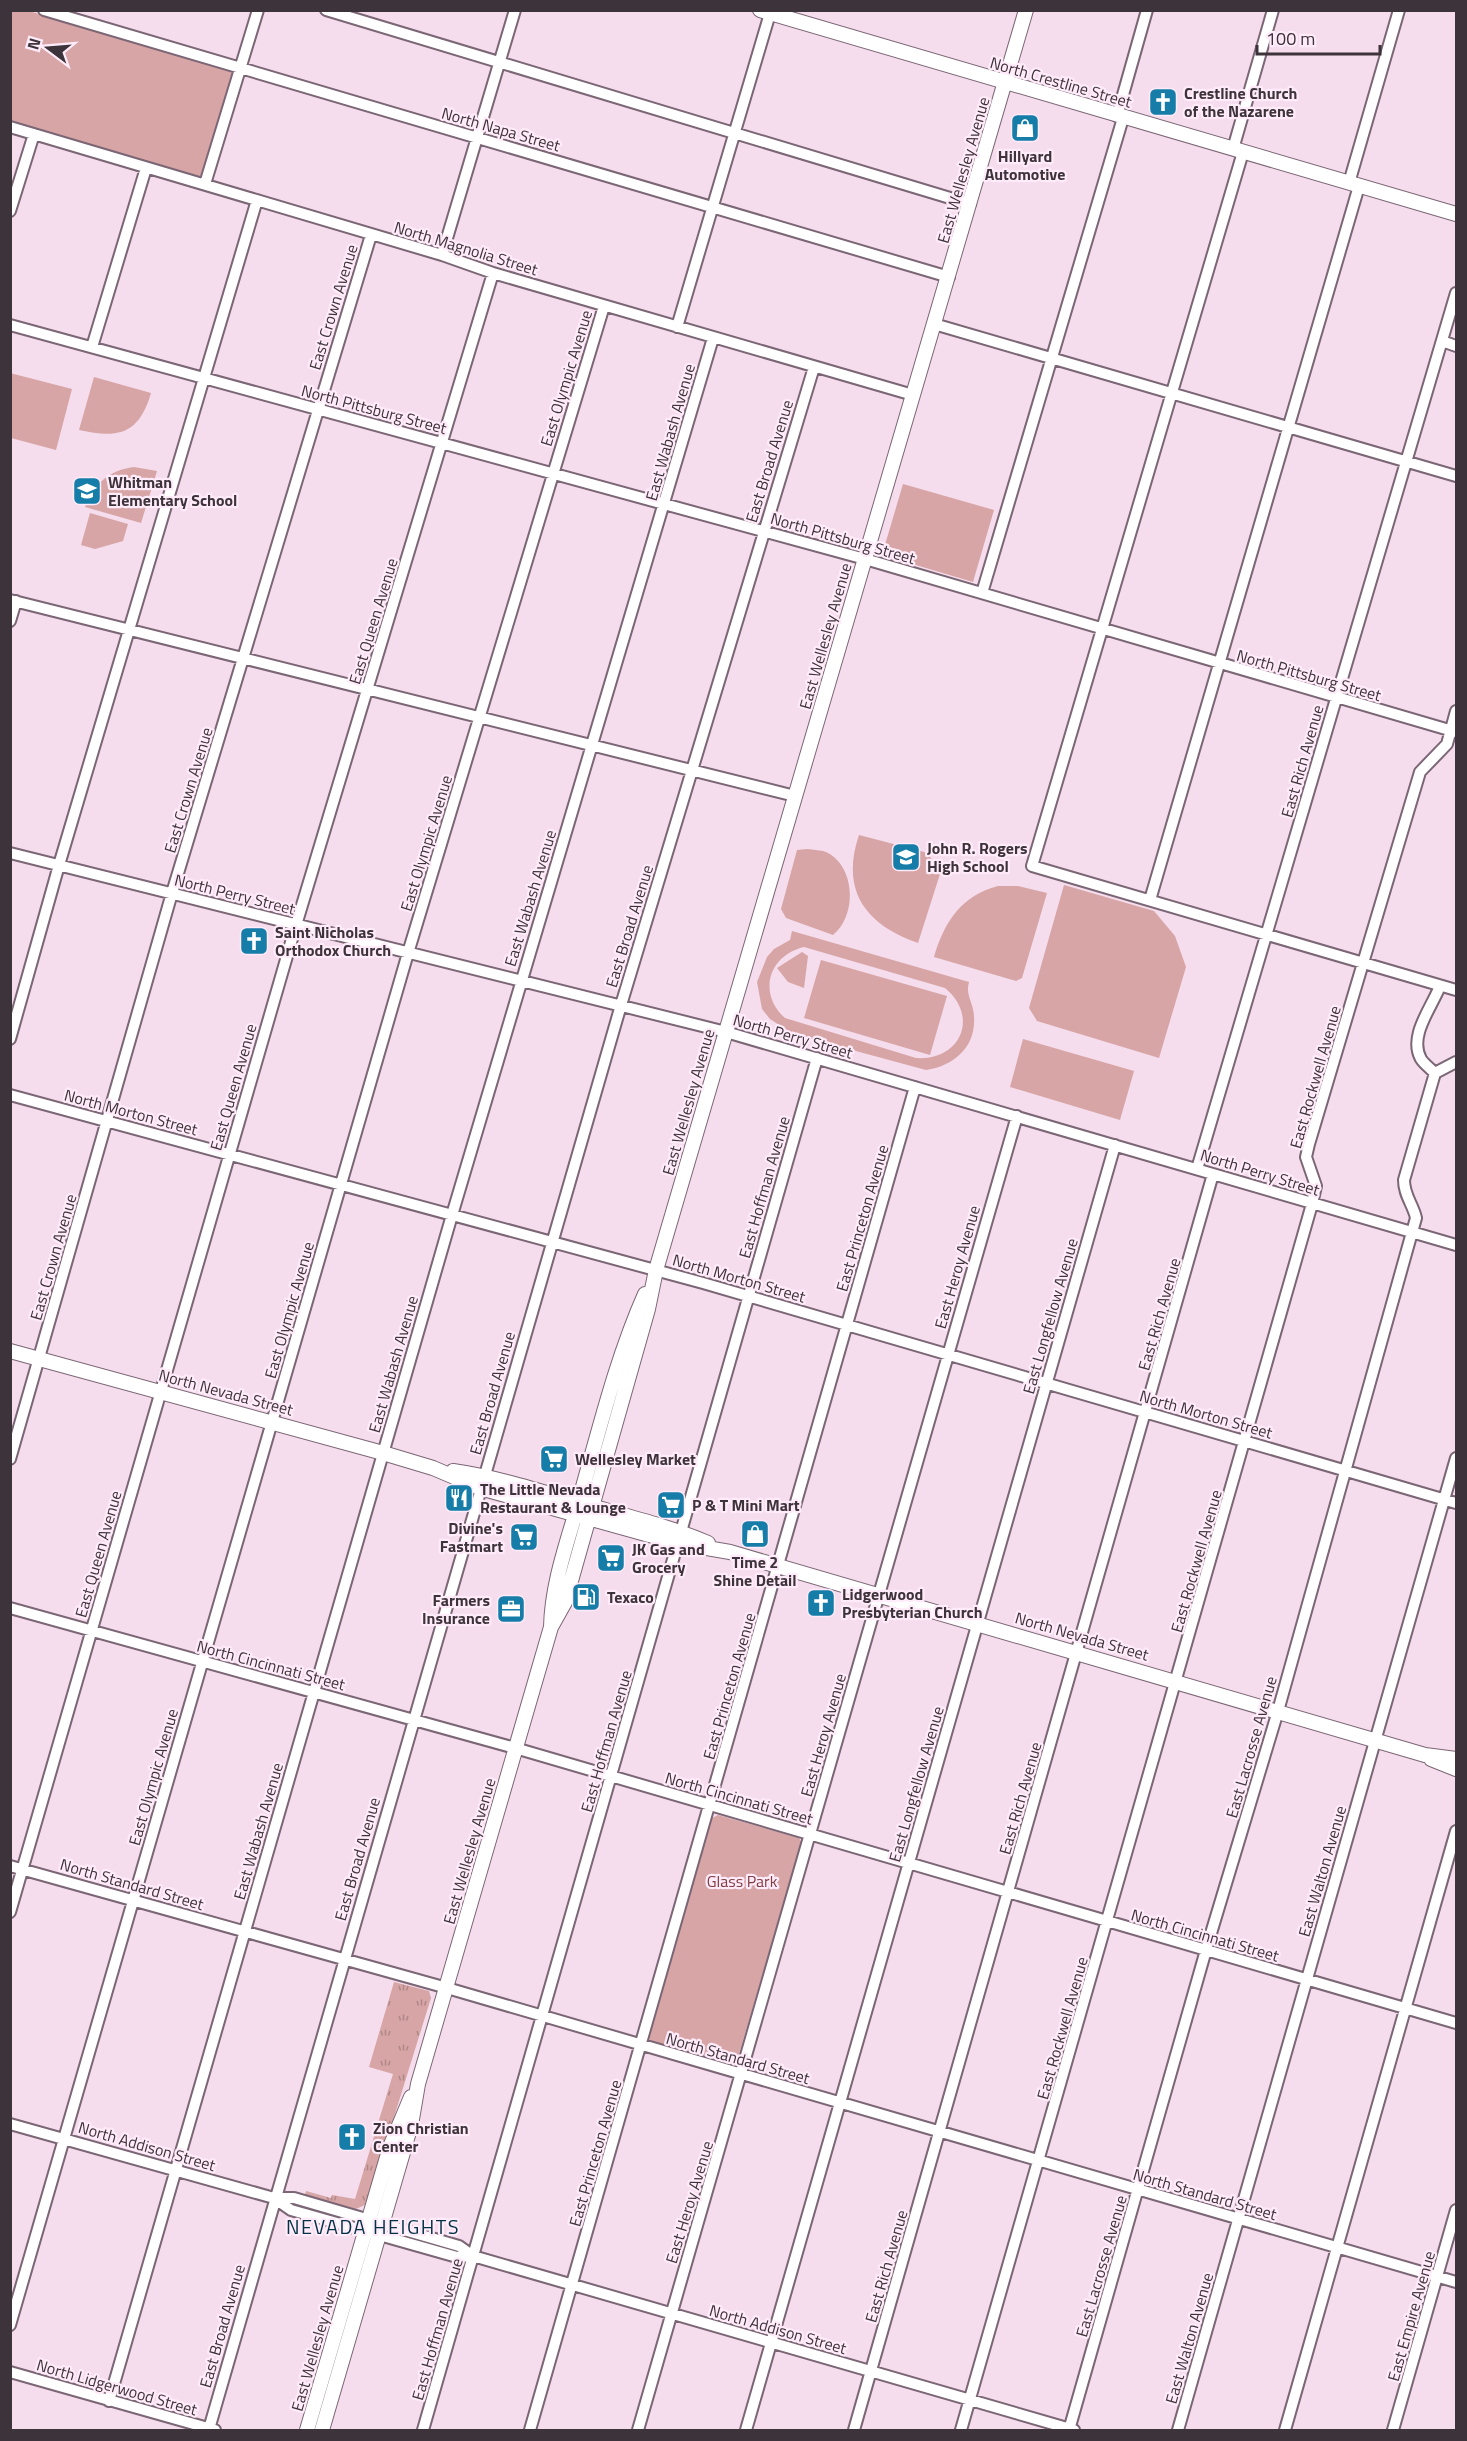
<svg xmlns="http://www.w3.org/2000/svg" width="1467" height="2441" font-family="'Titillium Web',sans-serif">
<defs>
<pattern id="grass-tufts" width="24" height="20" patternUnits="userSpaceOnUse" patternTransform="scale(1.5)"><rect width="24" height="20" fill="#d7a5a5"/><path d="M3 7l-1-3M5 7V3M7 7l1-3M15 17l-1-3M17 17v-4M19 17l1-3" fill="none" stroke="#b08787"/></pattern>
</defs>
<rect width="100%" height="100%" fill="#f5dded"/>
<path fill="url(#grass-tufts)" d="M394,1982L429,1991L431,1998L367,2204L356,2209L305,2195L306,2191L331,2198L332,2195L355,2199L393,2074L369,2067Z"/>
<path fill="#d7a5a5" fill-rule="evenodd" d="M10,11H29L233,71L202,175L197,178L11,122Z
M10,373L72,389L56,450L11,438Z
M94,377L151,393C139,434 119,439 79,430Z
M134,467L157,471L141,523L85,507C94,484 109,470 134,467Z
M903,484L994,510L973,582L882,555Z
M90,513L128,524L123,541L95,549L81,545Z
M859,835L928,853L940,874L918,943C866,925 840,891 859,835Z
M807,849C813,850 821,850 826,852C856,866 857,916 833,935L786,918L781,909L797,850Z
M1064,885L1154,911L1175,936L1186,967L1159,1058L1037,1021L1029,1008Z
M998,886H1018L1047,893L1022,978L1016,981L934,957C944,922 962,895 998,886Z
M792,931L969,982C965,996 974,1003 974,1017C976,1047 954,1066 926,1070L793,1034L770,1019L762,1009L757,982L767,957L774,949L790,940ZM804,947L945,988C980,1017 960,1061 916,1058L785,1018C757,993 769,955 804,947Z
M802,952L808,956L804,988L788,982L777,968Z
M821,960L947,996L930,1055L804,1018Z
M1023,1039L1134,1071L1120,1120L1010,1087Z
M718,1815L799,1838L802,1843L735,2067L650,2042L649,2038L712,1818Z"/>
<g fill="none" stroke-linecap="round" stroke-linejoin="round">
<g stroke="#7b6675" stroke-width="14">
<path id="minor" d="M44,10L949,277
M326,10L970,204
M1117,116L1147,10
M10,127L442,255L493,273L913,395
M1233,149L1273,10
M1243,152L1032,866L1456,990
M1349,183L1399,10
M205,184L258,10
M10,211L34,134
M442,255L515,10
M934,324L1456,476
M10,325L865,559L1456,732
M677,327L771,10
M1442,341L1456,346
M92,347L146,168
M982,593L1123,118
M10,600L795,796
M10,621L16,601
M10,853L726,1032L1456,1245
M1150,900L1359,186
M10,1039L59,865L257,200
M1435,1073C1431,1069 1424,1064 1421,1059C1408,1036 1432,1007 1440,986
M10,1095L703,1283L1456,1503
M1197,1169L1456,293
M10,1459L172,893L371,235
M10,1608L515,1748L1456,2023
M10,1866L447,1988L1456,2282
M10,1912L296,925L493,273
M10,2124L274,2198H294L459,2246L473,2256
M274,2198L291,2210L457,2257L473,2256L1074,2430
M10,2325L408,953L604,306
M10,2372L215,2430
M109,2401L452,1215L713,338
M209,2429L621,1005L814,367
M423,2430L817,1058
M530,2430L915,1087
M638,2430L1017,1116
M746,2430L1115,1145
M854,2430L1213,1174
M961,2430L1312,1204L1316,1186L1306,1157L1309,1144L1420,772L1447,744L1456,711
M1069,2430L1206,1950L1278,1711L1416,1218C1413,1204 1404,1196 1404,1180L1435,1073L1456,1062
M1178,2430L1456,1458
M1285,2430L1456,1831
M1393,2430L1456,2210"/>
</g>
<g stroke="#7b6675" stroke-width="16">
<path id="major" d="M760,10L1456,214
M10,1351L383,1453L433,1468L480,1488L678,1543L730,1552L1425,1755L1456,1759
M453,1471C495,1477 536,1490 577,1502C621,1515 666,1525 708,1543
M551,1627L565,1602L648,1309L656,1270L1026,10
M1431,1759L1456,1769
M307,2430L390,2147L411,2097
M322,2430L411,2125L418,2084L551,1627C552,1581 569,1538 581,1494C600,1427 617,1357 645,1294"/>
</g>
<use href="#minor" stroke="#fff" stroke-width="10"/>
<use href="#major" stroke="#fff" stroke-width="14"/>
</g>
<defs>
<g id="church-square" transform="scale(1.5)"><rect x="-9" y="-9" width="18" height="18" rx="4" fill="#157da7" stroke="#ffebf9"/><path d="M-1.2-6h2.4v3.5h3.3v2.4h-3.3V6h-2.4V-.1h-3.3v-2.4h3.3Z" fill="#fff"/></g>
<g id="shop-square" transform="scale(1.5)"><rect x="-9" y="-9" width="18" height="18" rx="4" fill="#157da7" stroke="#ffebf9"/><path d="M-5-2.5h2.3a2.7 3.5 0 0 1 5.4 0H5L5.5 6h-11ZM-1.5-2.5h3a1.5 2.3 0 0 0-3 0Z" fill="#fff"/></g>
<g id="school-square" transform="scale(1.5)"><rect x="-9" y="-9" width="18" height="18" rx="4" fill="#157da7" stroke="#ffebf9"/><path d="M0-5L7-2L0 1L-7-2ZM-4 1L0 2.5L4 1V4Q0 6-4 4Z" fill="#fff"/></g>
<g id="supermarket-square" transform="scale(1.5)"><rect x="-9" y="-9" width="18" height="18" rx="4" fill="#157da7" stroke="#ffebf9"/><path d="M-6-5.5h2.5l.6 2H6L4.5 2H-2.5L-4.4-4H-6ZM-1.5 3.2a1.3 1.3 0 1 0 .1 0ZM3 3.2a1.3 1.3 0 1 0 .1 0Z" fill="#fff"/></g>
<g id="restaurant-square" transform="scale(1.5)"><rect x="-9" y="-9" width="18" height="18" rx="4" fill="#157da7" stroke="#ffebf9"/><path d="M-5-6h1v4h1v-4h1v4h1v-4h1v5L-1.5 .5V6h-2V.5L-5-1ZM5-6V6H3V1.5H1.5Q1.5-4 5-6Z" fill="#fff"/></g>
<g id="fuel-square" transform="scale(1.5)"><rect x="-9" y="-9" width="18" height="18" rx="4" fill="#157da7" stroke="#ffebf9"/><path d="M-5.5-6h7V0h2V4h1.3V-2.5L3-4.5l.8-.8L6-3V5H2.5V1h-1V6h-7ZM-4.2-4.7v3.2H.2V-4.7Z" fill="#fff"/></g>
<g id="office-square" transform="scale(1.5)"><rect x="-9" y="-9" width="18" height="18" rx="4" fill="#157da7" stroke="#ffebf9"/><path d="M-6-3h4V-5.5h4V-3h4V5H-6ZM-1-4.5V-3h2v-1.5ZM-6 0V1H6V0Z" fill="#fff"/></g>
</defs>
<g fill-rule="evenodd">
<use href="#church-square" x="1163" y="102"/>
<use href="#shop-square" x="1025" y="128"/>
<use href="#school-square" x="87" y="491"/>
<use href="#school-square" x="906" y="857"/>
<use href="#church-square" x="254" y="941"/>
<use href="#supermarket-square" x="554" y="1459"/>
<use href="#restaurant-square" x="459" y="1498"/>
<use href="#supermarket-square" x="671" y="1505"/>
<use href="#shop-square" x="755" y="1534"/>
<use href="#supermarket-square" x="524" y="1537"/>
<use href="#supermarket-square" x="611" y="1558"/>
<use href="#fuel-square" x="586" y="1597"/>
<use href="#church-square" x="821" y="1603"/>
<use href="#office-square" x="511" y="1609"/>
<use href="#church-square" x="352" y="2137"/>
</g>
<g text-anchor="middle" stroke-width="4.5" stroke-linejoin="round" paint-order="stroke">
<g font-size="16" fill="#3d333a" stroke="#ffebf9">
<text transform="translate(1061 82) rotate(16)" y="6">North Crestline Street</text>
<text transform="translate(501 129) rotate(16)" y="6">North Napa Street</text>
<text transform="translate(963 170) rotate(-74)" y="6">East Wellesley Avenue</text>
<text transform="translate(466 248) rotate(17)" y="6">North Magnolia Street</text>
<text transform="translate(333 307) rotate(-73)" y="6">East Crown Avenue</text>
<text transform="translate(566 378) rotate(-73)" y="6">East Olympic Avenue</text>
<text transform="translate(374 409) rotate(15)" y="6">North Pittsburg Street</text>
<text transform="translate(670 432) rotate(-74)" y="6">East Wabash Avenue</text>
<text transform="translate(769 461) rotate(-73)" y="6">East Broad Avenue</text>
<text transform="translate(843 538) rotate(16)" y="6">North Pittsburg Street</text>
<text transform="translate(373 621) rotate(-73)" y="6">East Queen Avenue</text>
<text transform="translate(825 636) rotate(-74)" y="6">East Wellesley Avenue</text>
<text transform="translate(1309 675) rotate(16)" y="6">North Pittsburg Street</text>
<text transform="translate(1302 761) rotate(-74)" y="6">East Rich Avenue</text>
<text transform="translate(188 790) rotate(-73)" y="6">East Crown Avenue</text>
<text transform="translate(426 843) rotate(-73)" y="6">East Olympic Avenue</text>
<text transform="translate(235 894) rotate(14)" y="6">North Perry Street</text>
<text transform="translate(530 898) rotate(-73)" y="6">East Wabash Avenue</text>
<text transform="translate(629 926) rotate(-73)" y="6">East Broad Avenue</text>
<text transform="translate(793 1036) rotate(16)" y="6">North Perry Street</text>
<text transform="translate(1315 1077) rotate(-74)" y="6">East Rockwell Avenue</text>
<text transform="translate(233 1087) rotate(-74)" y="6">East Queen Avenue</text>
<text transform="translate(688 1102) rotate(-74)" y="6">East Wellesley Avenue</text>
<text transform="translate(131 1112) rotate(15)" y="6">North Morton Street</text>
<text transform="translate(1260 1172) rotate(17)" y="6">North Perry Street</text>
<text transform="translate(764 1187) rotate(-74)" y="6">East Hoffman Avenue</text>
<text transform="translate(862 1218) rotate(-74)" y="6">East Princeton Avenue</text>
<text transform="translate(53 1257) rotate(-74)" y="6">East Crown Avenue</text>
<text transform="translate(957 1267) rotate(-74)" y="6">East Heroy Avenue</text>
<text transform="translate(739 1278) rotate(16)" y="6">North Morton Street</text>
<text transform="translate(289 1310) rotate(-74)" y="6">East Olympic Avenue</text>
<text transform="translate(1159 1314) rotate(-74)" y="6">East Rich Avenue</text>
<text transform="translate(1050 1316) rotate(-74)" y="6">East Longfellow Avenue</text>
<text transform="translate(393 1364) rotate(-74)" y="6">East Wabash Avenue</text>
<text transform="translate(226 1392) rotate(15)" y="6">North Nevada Street</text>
<text transform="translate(492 1393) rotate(-74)" y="6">East Broad Avenue</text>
<text transform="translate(1206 1414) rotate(16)" y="6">North Morton Street</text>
<text transform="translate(98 1554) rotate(-74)" y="6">East Queen Avenue</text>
<text transform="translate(1196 1561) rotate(-74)" y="6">East Rockwell Avenue</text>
<text transform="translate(1082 1636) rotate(16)" y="6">North Nevada Street</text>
<text transform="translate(271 1665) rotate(15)" y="6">North Cincinnati Street</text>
<text transform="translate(729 1686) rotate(-74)" y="6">East Princeton Avenue</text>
<text transform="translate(823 1735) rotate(-74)" y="6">East Heroy Avenue</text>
<text transform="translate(606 1741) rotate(-74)" y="6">East Hoffman Avenue</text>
<text transform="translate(1251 1747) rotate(-74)" y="6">East Lacrosse Avenue</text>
<text transform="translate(153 1777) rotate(-74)" y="6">East Olympic Avenue</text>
<text transform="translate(916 1784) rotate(-74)" y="6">East Longfellow Avenue</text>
<text transform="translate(739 1798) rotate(16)" y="6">North Cincinnati Street</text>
<text transform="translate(1020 1798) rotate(-74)" y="6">East Rich Avenue</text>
<text transform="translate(258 1831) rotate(-74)" y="6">East Wabash Avenue</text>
<text transform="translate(469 1851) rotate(-74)" y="6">East Wellesley Avenue</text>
<text transform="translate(357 1859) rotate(-74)" y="6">East Broad Avenue</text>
<text transform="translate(1322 1871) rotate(-74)" y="6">East Walton Avenue</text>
<text transform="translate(132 1884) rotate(16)" y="6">North Standard Street</text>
<text transform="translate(1205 1935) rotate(16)" y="6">North Cincinnati Street</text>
<text transform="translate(1062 2028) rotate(-74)" y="6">East Rockwell Avenue</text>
<text transform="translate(738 2058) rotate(16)" y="6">North Standard Street</text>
<text transform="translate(147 2146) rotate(16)" y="6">North Addison Street</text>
<text transform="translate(595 2153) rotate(-74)" y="6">East Princeton Avenue</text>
<text transform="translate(1205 2194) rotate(16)" y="6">North Standard Street</text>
<text transform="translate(689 2202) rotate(-73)" y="6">East Heroy Avenue</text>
<text transform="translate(886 2266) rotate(-74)" y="6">East Rich Avenue</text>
<text transform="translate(1101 2266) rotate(-74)" y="6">East Lacrosse Avenue</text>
<text transform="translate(1411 2316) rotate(-74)" y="6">East Empire Avenue</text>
<text transform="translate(222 2326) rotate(-74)" y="6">East Broad Avenue</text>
<text transform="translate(437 2329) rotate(-74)" y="6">East Hoffman Avenue</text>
<text transform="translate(778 2329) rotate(16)" y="6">North Addison Street</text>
<text transform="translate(317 2338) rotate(-74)" y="6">East Wellesley Avenue</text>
<text transform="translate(1189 2338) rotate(-74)" y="6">East Walton Avenue</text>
<text transform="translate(117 2387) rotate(16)" y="6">North Lidgerwood Street</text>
</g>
<g font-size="16" font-weight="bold" fill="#3d333a" stroke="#ffebf9" text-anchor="start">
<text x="1184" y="99">Crestline Church<tspan x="1184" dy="18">of the Nazarene</tspan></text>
<text x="1025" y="162" text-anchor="middle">Hillyard<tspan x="1025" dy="18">Automotive</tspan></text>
<text x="108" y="488">Whitman<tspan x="108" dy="18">Elementary School</tspan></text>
<text x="927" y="854">John R. Rogers<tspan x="927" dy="18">High School</tspan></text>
<text x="275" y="938">Saint Nicholas<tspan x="275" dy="18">Orthodox Church</tspan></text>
<text x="575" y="1465">Wellesley Market</text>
<text x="480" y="1495">The Little Nevada<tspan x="480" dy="18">Restaurant &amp; Lounge</tspan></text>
<text x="692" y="1511">P &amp; T Mini Mart</text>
<text x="503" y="1534" text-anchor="end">Divine's<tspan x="503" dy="18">Fastmart</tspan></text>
<text x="632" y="1555">JK Gas and<tspan x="632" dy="18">Grocery</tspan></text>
<text x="755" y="1568" text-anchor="middle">Time 2<tspan x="755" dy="18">Shine Detail</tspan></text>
<text x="842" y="1600">Lidgerwood<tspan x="842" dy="18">Presbyterian Church</tspan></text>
<text x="607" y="1603">Texaco</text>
<text x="490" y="1606" text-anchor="end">Farmers<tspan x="490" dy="18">Insurance</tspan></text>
<text x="373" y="2134">Zion Christian<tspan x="373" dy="18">Center</tspan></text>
</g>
<g font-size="16" fill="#803e41" stroke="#ffebf9">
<text x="742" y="1887">Glass Park</text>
</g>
<g font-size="20" letter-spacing="1.5" fill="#003145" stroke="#ffebf9">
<text x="373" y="2234">NEVADA HEIGHTS</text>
</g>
</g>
<rect width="1467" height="2441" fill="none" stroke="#3d333a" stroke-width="24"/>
<g transform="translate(48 48) rotate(286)" stroke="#ffebf9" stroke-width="4.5" paint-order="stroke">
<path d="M0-4.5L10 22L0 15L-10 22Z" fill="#3d333a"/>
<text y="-9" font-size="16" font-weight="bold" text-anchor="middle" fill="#3d333a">N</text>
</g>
<path d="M1257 45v9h123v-9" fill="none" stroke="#3d333a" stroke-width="3"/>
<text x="1266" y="45" font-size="18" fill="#3d333a" stroke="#ffebf9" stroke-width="4.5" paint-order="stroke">100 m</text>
</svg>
